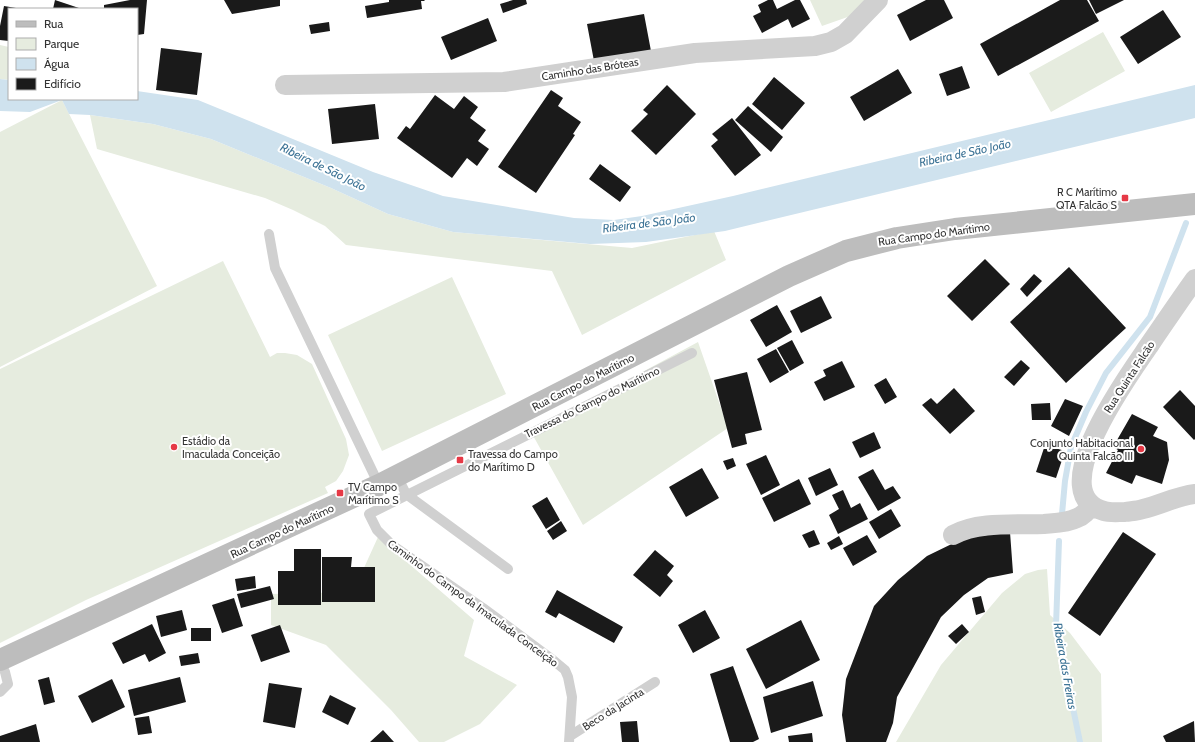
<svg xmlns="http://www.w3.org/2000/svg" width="1195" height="742" font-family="Cabin,sans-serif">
<rect width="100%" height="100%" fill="#fff"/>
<path fill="#e6ecdf" d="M810,0H870L859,13L822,26Z
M1103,32L1125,71L1051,112L1029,73Z
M0,45L9,47V80L0,79Z
M62,100L157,286L0,367V132Z
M90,115L153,124L211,139L331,188L388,214L453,232L632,248L714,231L726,260L582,335L552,271L346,245L325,226L293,210L265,198L97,149Z
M223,261L270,357L277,353H285L297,355L312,364L346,439L349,455L343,471L336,481L325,487L328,493L86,600L0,643V369Z
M452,277L506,394L382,451L328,335Z
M698,342L728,428L583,525L531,432Z
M378,537L474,620L464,656L517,685L480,724L444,742H419L391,710L326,645L271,625V594L353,592Z
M1047,569L1050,615L1070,633L1101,674L1102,742H896L941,665L1002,593L1025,574L1038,570Z"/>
<path fill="#cfe2ee" d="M0,79L9,80V99H137V91L198,100L373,172L443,196L574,218L614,220L642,216L733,196L1195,85V118L725,231L646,242L590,244L453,232L388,214L331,188L211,139L153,124L90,115L69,114L62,100L30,112L0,111Z"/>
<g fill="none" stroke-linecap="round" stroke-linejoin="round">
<path stroke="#cfe2ee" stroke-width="6" d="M1062,514L1065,481L1071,447L1086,412L1106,373L1150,317L1186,223
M1059,541L1056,626L1080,742"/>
</g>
<path fill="#1a1a1a" d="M55,0L82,9H53Z
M130,0H147L144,34L137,35V9H104V5Z
M224,0H280V6L232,14Z
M389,0H424L425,1H421L422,9L367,18L365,6L389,2Z
M513,0H526L527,4L503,13L500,4Z
M768,0H773L777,9L795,0H800L810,19L792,28L788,19L762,33L753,16L761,12L758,5Z
M926,0H944L953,18L910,41L897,15Z
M1060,0H1087L1099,21L998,76L980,44Z
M1089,0H1124L1096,14Z
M4,6L16,8L9,9V41L0,40V26Z
M1163,10L1181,37L1138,64L1120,37Z
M644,14L651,51L594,61L587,24Z
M488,18L497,41L451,60L441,37Z
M329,22L330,31L311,34L309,25Z
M161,48L202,53L197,95L156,90Z
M962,66L970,88L947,96L939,74Z
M898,69L912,93L864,121L850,97Z
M774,77L805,103L782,130L752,104Z
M667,85L696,114L656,155L631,131L648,114L643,110Z
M551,90L563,98L558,106L581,122L573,134L575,135L536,193L498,167Z
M435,95L454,109L464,96L478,107L470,118L486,130L478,141L489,149L477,166L467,158L452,178L397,138L406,126L410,129Z
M375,104L379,139L332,144L328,109Z
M748,106L783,137L771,152L735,120Z
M732,118L761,155L735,176L711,146L718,140L712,134Z
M600,164L631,187L620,202L589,179Z
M985,259L1010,284L972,321L947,296Z
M1069,267L1126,328L1066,383L1010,322Z
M1034,274L1042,281L1027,297L1020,289Z
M821,296L832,318L801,333L790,311Z
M777,305L792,332L766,347L750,320Z
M792,340L804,363L790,371L777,348Z
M776,349L789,372L770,383L757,359Z
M1021,360L1030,368L1014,386L1004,377Z
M842,361L855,387L824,401L814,382L826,376L823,370Z
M747,372L762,430L745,434L747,444L732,448L714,380Z
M886,378L897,397L885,404L874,385Z
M954,388L975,411L950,434L922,405L931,398L937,404Z
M1180,390L1195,406V439L1194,440L1163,407Z
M1065,399L1083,406L1069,436L1051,426Z
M1050,403L1051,420H1032L1031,404Z
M1132,414L1158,427L1153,436L1167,442L1169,460L1162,484L1136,475L1132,484L1106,473L1118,450L1113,447Z
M874,432L881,448L860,458L852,442Z
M1045,445L1065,451L1056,478L1036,472Z
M766,455L780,485L761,495L746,464Z
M733,458L736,466L727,470L723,461Z
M702,468L719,498L686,517L669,487Z
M830,468L838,485L816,496L808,478Z
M873,469L885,490L893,486L901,498L878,511L858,477Z
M799,479L811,504L774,522L762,498Z
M843,490L851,508L860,503L868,519L838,534L829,515L839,509L832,495Z
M547,497L560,520L546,529L532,506Z
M891,509L901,526L879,539L869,522Z
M561,521L567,531L553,540L547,531Z
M814,530L820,544L809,548L802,535Z
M1010,532L1013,573L988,578L964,595L941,617L897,697L893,723L886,742H846L842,715L846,679L874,606L898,580L927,556L964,538Z
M1123,532L1156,554L1100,636L1068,613Z
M867,535L877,552L853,566L843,548Z
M839,536L843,544L831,550L827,543Z
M294,549H321V605H278V571H294Z
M655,550L674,566L667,575L673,581L660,597L633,575Z
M322,557H352L351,567H375V602H322Z
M255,576L256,588L237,591L235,579Z
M270,586L274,599L241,608L237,594Z
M557,590L623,627L614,643L559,613L556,618L545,612Z
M981,596L985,612L976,615L972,598Z
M234,598L243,626L222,633L212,605Z
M182,610L187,630L161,637L156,616Z
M705,610L720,638L693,653L678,625Z
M801,620L820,660L766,689L746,649Z
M152,624L166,653L149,662L145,654L123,664L112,643Z
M962,624L969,632L956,644L948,636Z
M280,625L290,652L261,662L251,635Z
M191,628H211V641H191Z
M198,653L200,663L181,666L179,656Z
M733,666L759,739L753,742H730L710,674Z
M49,677L55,702L44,705L38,680Z
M180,677L186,702L134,716L128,690Z
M112,679L125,707L92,723L78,696Z
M813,681L823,716L771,733L763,697Z
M269,683L302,688L295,728L263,722Z
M330,695L356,708L348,725L322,712Z
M149,716L152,733L138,735L135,718Z
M637,721L639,742H622L620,722Z
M1194,721L1195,742H1166L1163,736Z
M36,724L40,742H0V736Z
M383,730L394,742H370Z
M812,733L813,742H789L788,736Z"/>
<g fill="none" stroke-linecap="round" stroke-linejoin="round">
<path stroke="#d0d0d0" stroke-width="10" d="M269,234L275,268L379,485
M397,476L406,494L508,569
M0,662L5,672L8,684L0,692
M570,736L655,682
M569,742L572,697L568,677L565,670L553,660L483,608L392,545L377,530L369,514L692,353"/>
<path stroke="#d0d0d0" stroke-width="20" d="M285,85L504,82L695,53L815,46L831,42L845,34L878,0
M1195,279C1180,300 1165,322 1150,344C1132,371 1040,494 1104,511C1110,513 1118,512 1125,512C1131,511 1137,511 1143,509C1160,505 1177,496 1195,494
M953,535C978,521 1016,525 1044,524C1055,523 1067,523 1077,518C1083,516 1087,511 1091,506"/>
<path stroke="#bdbdbd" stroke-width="22" d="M0,660L379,485L789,276L846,251L897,238L955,229L1195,204"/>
</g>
<g fill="#e63946" stroke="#fff" stroke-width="1.5">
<rect x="1121" y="194" width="8" height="8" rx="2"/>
<circle cx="174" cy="447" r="4"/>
<circle cx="1141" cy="449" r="4"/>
<rect x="456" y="456" width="8" height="8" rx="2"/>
<rect x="336" y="489" width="8" height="8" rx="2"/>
</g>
<g text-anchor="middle" stroke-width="4" stroke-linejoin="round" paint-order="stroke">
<g font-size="11" fill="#333" stroke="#fff">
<text transform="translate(590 69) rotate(-9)" y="4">Caminho das Bróteas</text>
<text transform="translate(934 234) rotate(-8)" y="4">Rua Campo do Marítimo</text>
<text transform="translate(1129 377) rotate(-57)" y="4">Rua Quinta Falcão</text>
<text transform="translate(583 382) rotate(-27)" y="4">Rua Campo do Marítimo</text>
<text transform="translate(592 402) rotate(-26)" y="4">Travessa do Campo do Marítimo</text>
<text transform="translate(282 531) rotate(-25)" y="4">Rua Campo do Marítimo</text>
<text transform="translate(473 603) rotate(36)" y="4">Caminho do Campo da Imaculada Conceição</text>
<text transform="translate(613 709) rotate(-32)" y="4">Beco da Jacinta</text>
</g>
<g font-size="11" fill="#333" stroke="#fff" text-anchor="start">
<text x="1117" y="196" text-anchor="end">R C Marítimo<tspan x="1117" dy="13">QTA Falcão S</tspan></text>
<text x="182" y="445">Estádio da<tspan x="182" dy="13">Imaculada Conceição</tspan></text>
<text x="1133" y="447" text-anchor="end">Conjunto Habitacional<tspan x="1133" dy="13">Quinta Falcão III</tspan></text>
<text x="468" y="458">Travessa do Campo<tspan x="468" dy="13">do Marítimo D</tspan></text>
<text x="348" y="491">TV Campo<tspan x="348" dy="13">Marítimo S</tspan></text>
</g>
<g font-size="12" font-style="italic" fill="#3f7597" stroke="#fff">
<text transform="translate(965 153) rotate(-12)" y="4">Ribeira de São João</text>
<text transform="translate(323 167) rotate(26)" y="4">Ribeira de São João</text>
<text transform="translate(649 223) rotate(-7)" y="4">Ribeira de São João</text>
<text transform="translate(1065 666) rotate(80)" y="4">Ribeira das Freiras</text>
</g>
</g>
<rect x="8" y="8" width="130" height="92" fill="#ffffff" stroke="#adadad"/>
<rect x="16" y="21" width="20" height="6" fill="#bdbdbd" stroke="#adadad"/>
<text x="44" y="28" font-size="12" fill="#333333">Rua</text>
<rect x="16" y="38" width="20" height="12" fill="#e6ecdf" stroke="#adadad"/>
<text x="44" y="48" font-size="12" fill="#333333">Parque</text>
<rect x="16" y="58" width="20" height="12" fill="#cfe2ee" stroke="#adadad"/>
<text x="44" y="68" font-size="12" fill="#333333">Água</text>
<rect x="16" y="78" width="20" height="12" fill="#1a1a1a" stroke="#adadad"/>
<text x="44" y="88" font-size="12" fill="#333333">Edifício</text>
</svg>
